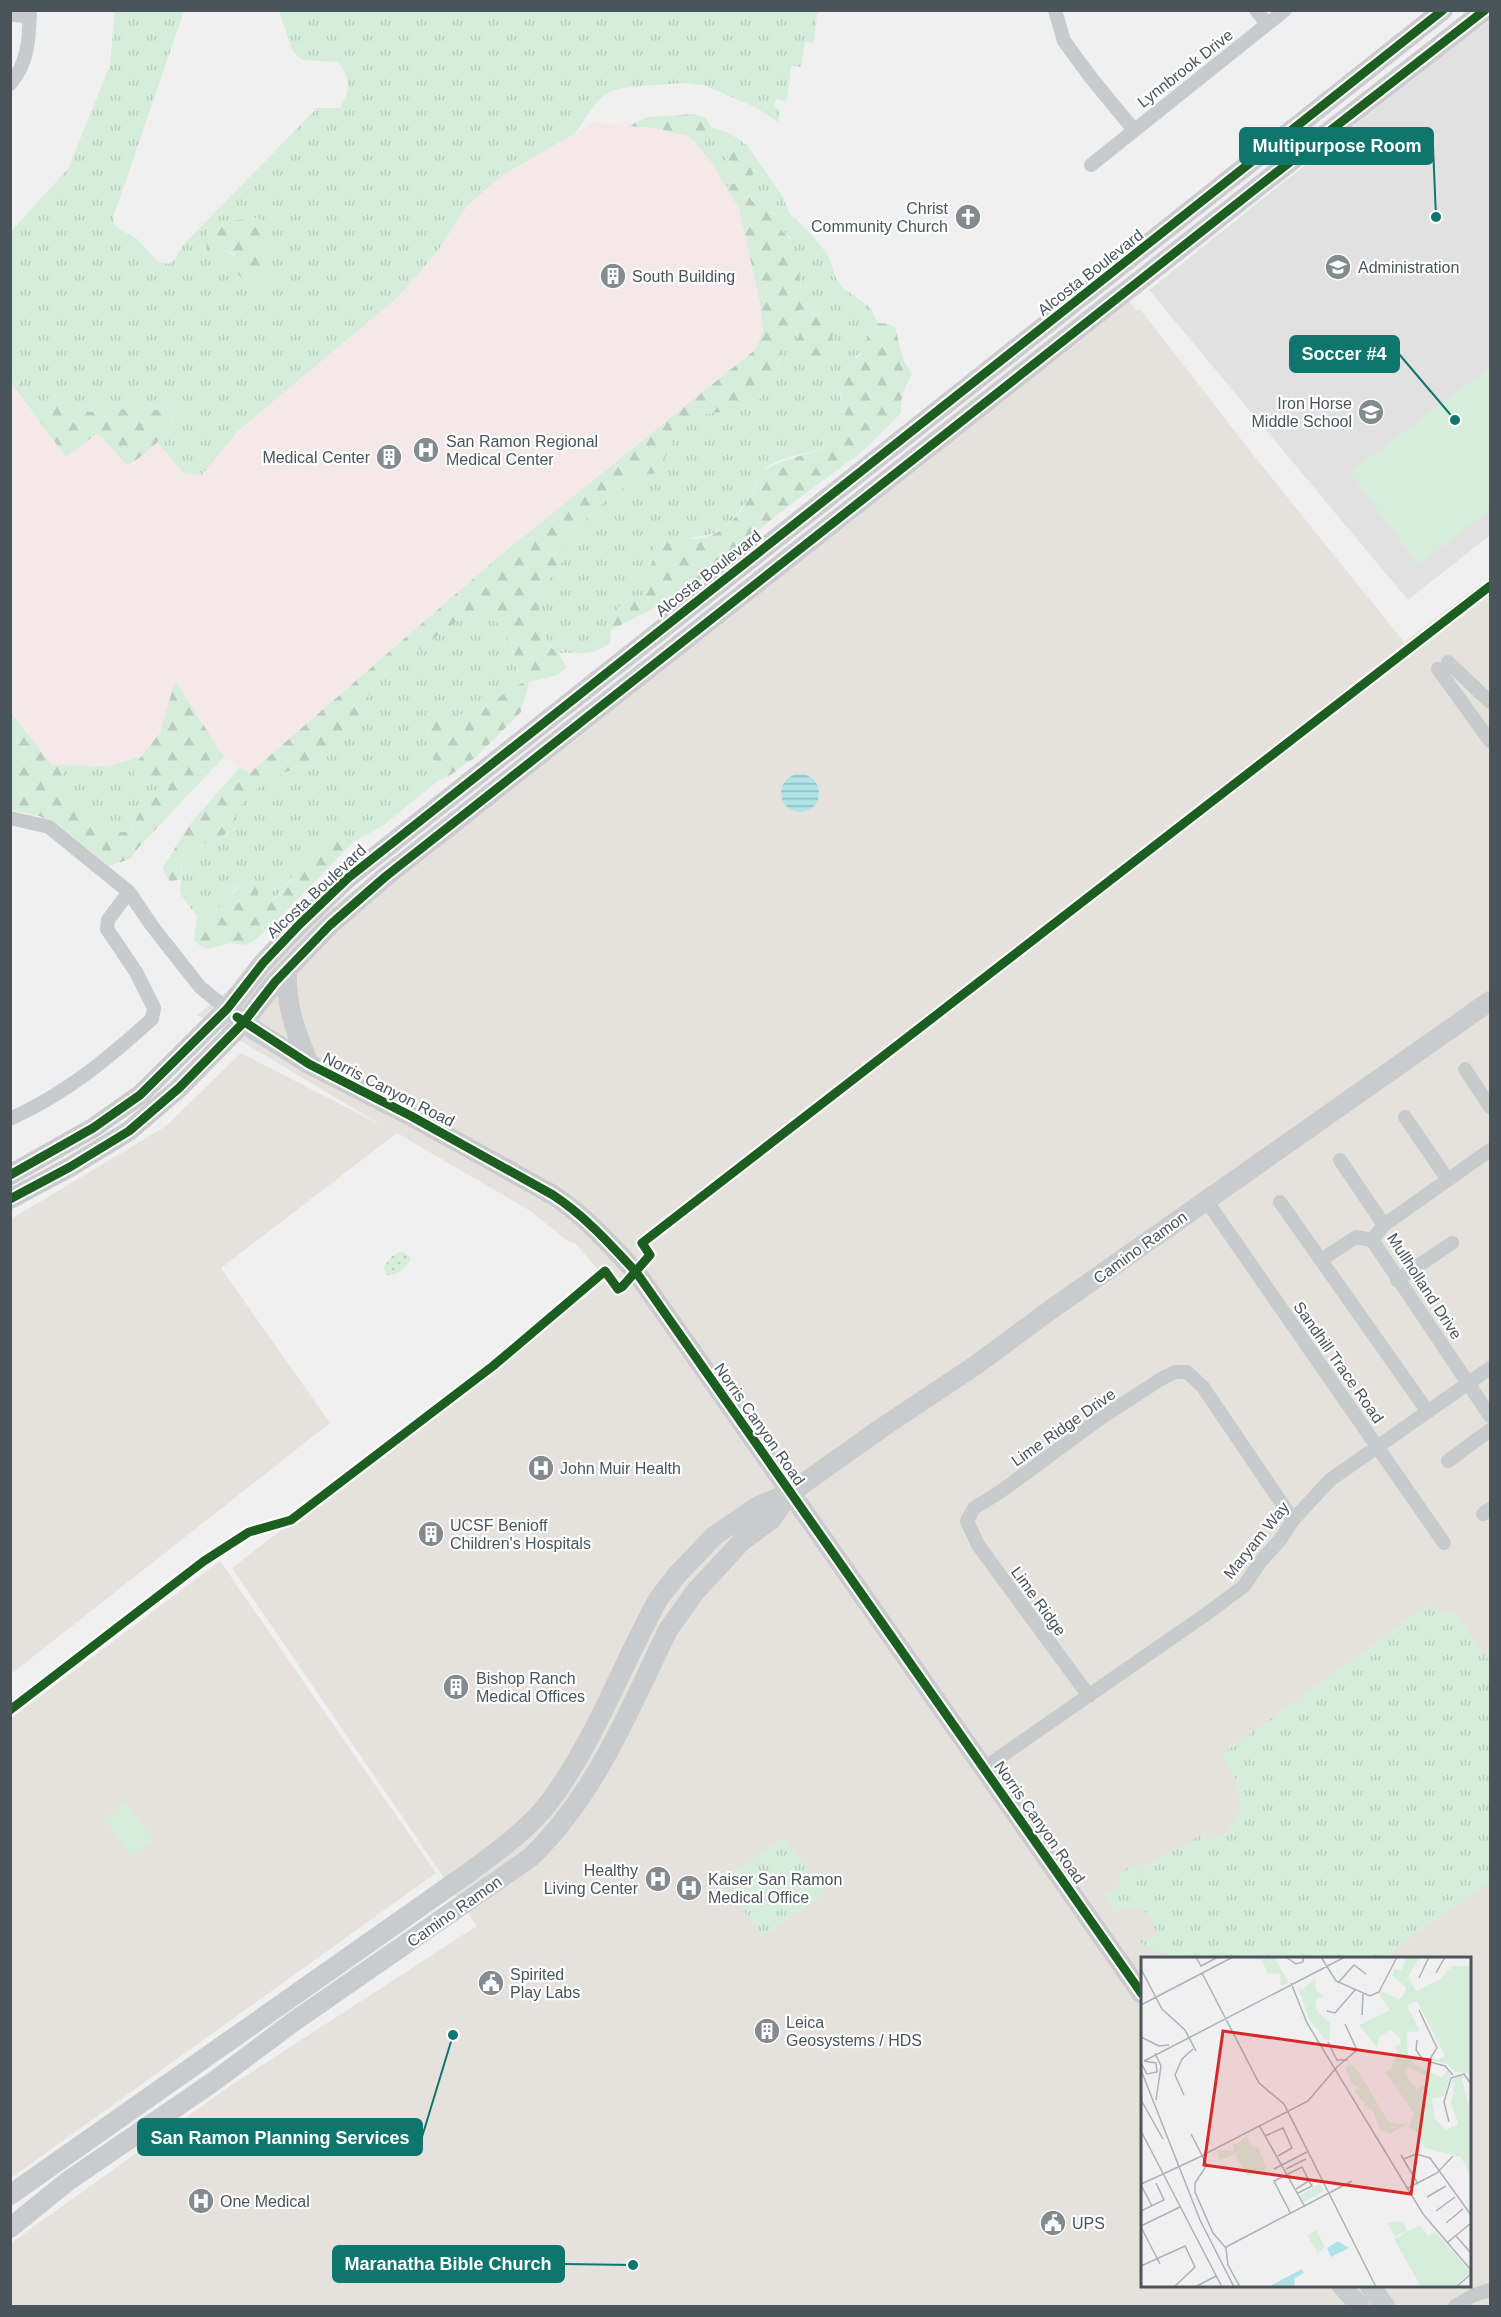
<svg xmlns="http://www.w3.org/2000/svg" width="1501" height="2317" font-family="Arial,sans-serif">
<defs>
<pattern id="grass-tufts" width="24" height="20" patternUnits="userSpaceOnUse" patternTransform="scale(1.5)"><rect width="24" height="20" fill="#d7eddc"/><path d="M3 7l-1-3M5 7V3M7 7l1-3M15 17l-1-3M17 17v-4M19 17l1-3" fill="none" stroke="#bacdbf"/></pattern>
<pattern id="forest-firs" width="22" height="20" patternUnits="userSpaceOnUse" patternTransform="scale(1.5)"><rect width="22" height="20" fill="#d7eddc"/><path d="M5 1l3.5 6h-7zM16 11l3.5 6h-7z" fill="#bacdbf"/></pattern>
<pattern id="park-dots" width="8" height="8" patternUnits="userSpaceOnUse" patternTransform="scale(1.5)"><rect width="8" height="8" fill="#d7eddc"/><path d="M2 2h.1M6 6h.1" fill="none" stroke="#bacdbf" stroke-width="1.8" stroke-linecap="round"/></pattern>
<pattern id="water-rules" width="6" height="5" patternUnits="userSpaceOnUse" patternTransform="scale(1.5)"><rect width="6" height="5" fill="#afe3e7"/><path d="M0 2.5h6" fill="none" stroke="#90bbbe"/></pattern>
</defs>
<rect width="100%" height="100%" fill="#f0f0f0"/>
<path fill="#e5e2de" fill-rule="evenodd" d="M1116,285L1137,311L1140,309L1254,456L1404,642L1490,577V2306H11V2243L230,2086L477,1926L232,1568L607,1280L575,1243L569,1242L529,1210L397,1133L221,1268L330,1423L11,1674V1219L166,1126L241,1053L383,1126L197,1015ZM1142,1958H1470V2286H1142Z
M220,1561L436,1873L11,2178V1718Z"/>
<path fill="#e2e1e2" d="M1490,17V535L1408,600L1149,290Z"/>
<path fill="#f5e8e9" d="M593,123L654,128L689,136L709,159L739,209L760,302L763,332L756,349L497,558L250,773L224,757L175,682L160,733L142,756L109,766L52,765L11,711L10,383L66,457L98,433L128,465L158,443L184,474L202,475L238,431L398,297L437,252L468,205L503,175Z"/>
<path fill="url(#grass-tufts)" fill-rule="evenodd" d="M115,11H184L113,218L115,226L137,239L158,262L169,264L176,258L182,246L317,108H340C351,89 351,80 338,62L302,60L293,52L279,11H821L817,14L814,43L805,41L801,67L791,66L787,101L776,99L774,107L780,109L778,122L753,106L703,85L682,83L631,87L618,89L606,94L597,102L574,134L503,175L468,205L437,252L398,297L238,431L202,475L184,474L158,443L172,423L175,412L166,408L150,411L101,408L91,412L75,410L62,400L53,398L38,402L30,396L11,371L10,232L68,169L110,65ZM257,218L270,238L264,259L269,272L225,251L227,221Z
M711,127L729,133L747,145L783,197L789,213L814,237L829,257L835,276L843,288L870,307L878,323L865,342L864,352L856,356L840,397C864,464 788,443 761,472C756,477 755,487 752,493C745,504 736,517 726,526C715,537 702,534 688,539C675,543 663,552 651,558V573L646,594C612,608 613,607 610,643C600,651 589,654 575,653C570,652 562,654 557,652C539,645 540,612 538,596L562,562L566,540L601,504L635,480L644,475L657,473L663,464L673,438L686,423L704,414L747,409L760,398L771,382L791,320L805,306L801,297L800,277L790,237L781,230L775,213C752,202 743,200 752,173L726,157L733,171L735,183L726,187L709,159L698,146L710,138Z
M465,615C472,616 482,615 489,618C516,629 509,662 524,683L471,713L430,718L427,737L439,780L381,827L354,841L343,834L331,840L299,866L286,886L270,904H257L238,886L226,902L210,915L197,917L180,893L182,860L193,849L234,830L238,810L246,797L262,785L285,772L320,763L350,732L370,693L384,676Z
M142,756L133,767L143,780L160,779L168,788L144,804L129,832H114L84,811L71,796L63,780L62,765L109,766Z
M1426,1606L1457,1615L1490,1662V1881L1382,1958H1169L1168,1954L1152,1949L1138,1941L1157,1935L1151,1917L1138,1907L1115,1912L1104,1894L1118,1889L1121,1872C1133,1863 1141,1868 1152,1862C1165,1855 1173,1848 1188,1846L1194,1838L1201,1835L1207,1840L1225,1835L1240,1812L1238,1784L1222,1754Z
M785,1837L824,1894L762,1937L730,1891L740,1883L733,1873Z"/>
<path fill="url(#forest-firs)" d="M695,114L706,118L711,127L710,138L698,146L689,136L654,128L628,126L648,117Z
M725,145L736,146L747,160L753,173C740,211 760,198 779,218L781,230C808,253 794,278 805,306L791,320L771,382L760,398L747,409L704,414L686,423L673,438L663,464L657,473L644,475L635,480L601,504L566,540L562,562L538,596L540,617L548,646L558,652L566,667L558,675L529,682L521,712L476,757L449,776L439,780L427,737L430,718L471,713L524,682C510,663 516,628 488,618C482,615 472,616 465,615L384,676L370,693L350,732L320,763L285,772L262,785L246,797L238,810L234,830L193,849L182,860L180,880L170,881L164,873L163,867L191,823L240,767L250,773L497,558L756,349L763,332L760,302L739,209L726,187L735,183C733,169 726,159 725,145Z
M257,218L269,222L270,238L264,259L269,272L264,282C242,284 232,275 235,254L225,251L208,257L205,237L211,226L227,221Z
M826,311C836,325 834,339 826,354L809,360L793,361L790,348L799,337L801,325L816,312Z
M878,323L889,324L895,327L903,359L912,375C904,388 900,398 901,413L864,450L778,514L701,579L667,602L611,630V617L622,604L646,594L655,543C675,537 700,543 718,532C732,524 747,504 754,490C756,485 756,477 760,472C762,470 765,469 768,468C791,453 831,456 842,429C848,416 843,409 841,398C839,388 843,375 845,366L864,352L865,342Z
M11,371L30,396L38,402L53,398L63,400L75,410L91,412L101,408L150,411L166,408L175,412C169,438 149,450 128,466L98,433L66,457L11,383Z
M175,681L224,757L138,848L130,859L109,866L59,825L39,816L11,810L10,711L52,765H62L63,780L71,796L84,811L114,832H129L144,804L168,788L160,779L143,780L134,775L133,767L160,733Z
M343,834L354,841L279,919L254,941L244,945L231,943L207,949L199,945L194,940L197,917L210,915L226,902L248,876L259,884L257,904H270L286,886L299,866L331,840Z"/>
<path fill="url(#park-dots)" d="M400,1252H404L411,1258C408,1267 396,1277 387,1275L384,1267L391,1257Z"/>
<path fill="#d7eddc" d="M1490,367V510L1418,565L1350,472Z
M126,1802L153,1840L131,1856L104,1818Z"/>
<path fill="url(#water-rules)" d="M781 793a19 19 0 1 1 38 0a19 19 0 1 1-38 0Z"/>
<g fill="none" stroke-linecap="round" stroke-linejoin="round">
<path stroke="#c8cbcc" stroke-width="14" d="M1055,10L1064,41L1092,79L1134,130
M1256,10L1267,24
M10,14L30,17
M10,84C29,63 29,37 30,10
M1091,165L1285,10
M1448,662L1490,702
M1438,669L1490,741
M10,818L49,827L129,892L152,926L200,987L227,1009
M1465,1069L1490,1107
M1405,1117L1448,1180
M10,1119C67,1093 106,1060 152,1019L154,1008L136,972L107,929L108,920L129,892
M1490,1150L1384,1225L1372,1240L1490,1416
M1340,1160L1384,1225
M1206,1200L1444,1543
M1280,1202L1428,1412
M1321,1260L1356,1237L1372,1240
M1397,1280L1452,1243
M1448,1461L1490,1430
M1483,1514L1490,1509
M1089,1696L978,1545L967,1521L974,1508L1000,1492L1098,1420L1161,1379L1175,1372H1187L1203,1387L1293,1520
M984,1768L1205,1615L1244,1586L1260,1562L1280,1540L1293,1520L1330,1480L1490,1368
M1455,2306L1474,2295L1490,2290"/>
<path stroke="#c9cbcd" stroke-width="20" d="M287,970C285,1004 296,1033 309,1064
M234,1015L243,1023L309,1064L411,1116L553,1195C585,1216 610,1244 636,1272L1142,1994
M10,1175L93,1128L140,1095L227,1009L263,963L300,924L348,878L1443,10
M10,1199L70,1167L129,1131L179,1088L243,1023L275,982L330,925L385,877L1263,183L1485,10
M10,2195L471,1871C499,1850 529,1829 550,1801C595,1741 622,1664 659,1598L677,1575L714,1536L758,1506L790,1493L883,1427L976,1365L1049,1311L1490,1001
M10,2228L68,2181L213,2082L296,2020L531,1857C596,1794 629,1710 668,1630L695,1592L742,1541L771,1520L790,1493
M1342,2286L1360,2306
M1370,2286L1385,2306"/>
<g stroke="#fff" stroke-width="13">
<path id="cycleway" d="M237,1017L309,1064L411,1116L553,1195C585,1216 610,1244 636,1272L1142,1994
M10,1175L93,1128L140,1095L227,1009L263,963L300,924L348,878L1443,10
M10,1199L70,1167L129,1131L179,1088L243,1023L275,982L330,925L385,877L1263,183L1485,10
M10,1710L204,1561L249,1532L291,1520L493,1366L605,1271L618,1289L622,1287L650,1255L642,1243L1490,586"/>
</g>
<use href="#cycleway" stroke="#1b5e20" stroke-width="9"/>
</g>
<defs>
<g id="church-disc" transform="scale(1.35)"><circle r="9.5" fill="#838b8f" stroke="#fff"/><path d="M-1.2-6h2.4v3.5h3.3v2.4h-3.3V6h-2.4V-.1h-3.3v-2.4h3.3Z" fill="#fff"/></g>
<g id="school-disc" transform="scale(1.35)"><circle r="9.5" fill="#838b8f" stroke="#fff"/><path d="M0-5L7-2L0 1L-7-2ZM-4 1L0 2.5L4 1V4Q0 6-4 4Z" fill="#fff"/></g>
<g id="building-disc" transform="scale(1.35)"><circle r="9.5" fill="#838b8f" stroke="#fff"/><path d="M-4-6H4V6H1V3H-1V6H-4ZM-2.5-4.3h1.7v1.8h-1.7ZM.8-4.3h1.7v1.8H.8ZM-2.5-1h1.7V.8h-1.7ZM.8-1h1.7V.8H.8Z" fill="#fff"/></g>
<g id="hospital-disc" transform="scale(1.35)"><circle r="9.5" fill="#838b8f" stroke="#fff"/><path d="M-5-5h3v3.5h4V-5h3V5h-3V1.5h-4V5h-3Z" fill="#fff"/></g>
<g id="civic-disc" transform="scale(1.35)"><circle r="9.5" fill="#838b8f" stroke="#fff"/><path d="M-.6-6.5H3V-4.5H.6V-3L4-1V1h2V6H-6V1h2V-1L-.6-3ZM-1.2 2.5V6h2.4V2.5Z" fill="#fff"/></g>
</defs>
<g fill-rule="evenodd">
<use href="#church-disc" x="968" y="217"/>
<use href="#school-disc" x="1338" y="267"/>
<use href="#building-disc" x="613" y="276"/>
<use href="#school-disc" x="1371" y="412"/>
<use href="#hospital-disc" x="426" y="450"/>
<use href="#building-disc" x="389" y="457"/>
<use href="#hospital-disc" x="541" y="1468"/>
<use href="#building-disc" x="431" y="1534"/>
<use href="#building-disc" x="456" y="1687"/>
<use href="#hospital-disc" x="658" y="1879"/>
<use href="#hospital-disc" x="689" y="1888"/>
<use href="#civic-disc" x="491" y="1983"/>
<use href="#building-disc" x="767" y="2031"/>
<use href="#hospital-disc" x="201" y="2201"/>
<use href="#civic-disc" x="1053" y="2223"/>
</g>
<g text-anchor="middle" stroke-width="4.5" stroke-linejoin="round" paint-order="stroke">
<g font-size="16" fill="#49555b" stroke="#fff">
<text transform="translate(1185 68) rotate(-38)" y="6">Lynnbrook Drive</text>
<text transform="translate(1090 272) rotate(-38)" y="6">Alcosta Boulevard</text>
<text transform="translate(708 573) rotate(-38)" y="6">Alcosta Boulevard</text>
<text transform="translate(316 891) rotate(-43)" y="6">Alcosta Boulevard</text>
<text transform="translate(389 1089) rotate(27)" y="6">Norris Canyon Road</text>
<text transform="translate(1140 1247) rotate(-36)" y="6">Camino Ramon</text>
<text transform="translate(1425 1286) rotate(57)" y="6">Mullholland Drive</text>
<text transform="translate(1339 1362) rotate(55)" y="6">Sandhill Trace Road</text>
<text transform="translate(760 1424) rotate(55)" y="6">Norris Canyon Road</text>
<text transform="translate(1063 1427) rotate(-35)" y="6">Lime Ridge Drive</text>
<text transform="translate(1256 1540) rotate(-51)" y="6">Maryam Way</text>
<text transform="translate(1039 1601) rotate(54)" y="6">Lime Ridge</text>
<text transform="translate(1040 1822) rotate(55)" y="6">Norris Canyon Road</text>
<text transform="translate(454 1911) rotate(-35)" y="6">Camino Ramon</text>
</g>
<g font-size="16" fill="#49555b" stroke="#fff" text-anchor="start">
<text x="948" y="214" text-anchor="end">Christ<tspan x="948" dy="18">Community Church</tspan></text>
<text x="1358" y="273">Administration</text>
<text x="632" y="282">South Building</text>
<text x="1352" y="409" text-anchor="end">Iron Horse<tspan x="1352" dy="18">Middle School</tspan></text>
<text x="446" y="447">San Ramon Regional<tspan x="446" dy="18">Medical Center</tspan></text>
<text x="370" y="463" text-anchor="end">Medical Center</text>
<text x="560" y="1474">John Muir Health</text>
<text x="450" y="1531">UCSF Benioff<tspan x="450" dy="18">Children's Hospitals</tspan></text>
<text x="476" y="1684">Bishop Ranch<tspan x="476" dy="18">Medical Offices</tspan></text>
<text x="638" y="1876" text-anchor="end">Healthy<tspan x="638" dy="18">Living Center</tspan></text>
<text x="708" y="1885">Kaiser San Ramon<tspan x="708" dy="18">Medical Office</tspan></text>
<text x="510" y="1980">Spirited<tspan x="510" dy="18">Play Labs</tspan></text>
<text x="786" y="2028">Leica<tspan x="786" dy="18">Geosystems / HDS</tspan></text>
<text x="220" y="2207">One Medical</text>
<text x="1072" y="2229">UPS</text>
</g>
</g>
<g transform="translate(1141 1957)">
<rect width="330" height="330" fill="#f0f0f0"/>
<path d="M133,0L148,26L140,29L139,17L126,16L121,2L115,3L118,0ZM266,0H279L267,20L275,34L299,22L311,9H330V116L314,115L306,107L290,103L291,100L297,103L304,99L276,44L266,49L279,74L267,75L266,80L267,99L273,107L301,121L307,112L310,115L303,139L291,142L294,162L305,173L317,167L310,146L314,126L309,125L318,118L325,120L321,122L330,156V220L320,200L284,191L277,176L268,171L273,156L244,115L250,112L257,95L253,89L260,87L259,82L250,73L239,79L236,91L218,68L249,53L238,37L240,34L257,42L262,40L265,30L251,19L254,12L260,13ZM267,110L288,120L286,127L275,132L263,115ZM174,21L175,33L183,39L175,43V53L189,66V82L184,83L168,62L157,30L161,33ZM210,108L228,136L226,140L221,141L219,132L210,126L204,109ZM225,143L233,146L244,166L251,171L268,165L249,177L239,172L232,154L223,148ZM106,178L109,189L117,190L126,213L106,219L94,197L73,205L78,203L76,193L93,194L91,186L96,187ZM175,273L184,290L177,296L166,278Z" fill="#d7eddc" fill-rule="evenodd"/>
<path d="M208,107L209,106L217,114L248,166L266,167L256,171L248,168L251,173L247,172L233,146L222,145L215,136L214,132H219L221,141L228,137Z" fill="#d7eddc"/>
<path d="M179,227L183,234L163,245L159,238ZM278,268L287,279L294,274L329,315L313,330H280L253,282Z" fill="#d7eddc"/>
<path d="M253,264L262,266L266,274L254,279L246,266ZM268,277L286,306L274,314L255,283ZM281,313L297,316L303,330H283L275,316Z" fill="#d7eddc"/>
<path d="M197,284L208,291L190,300L186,291ZM161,312L163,316L154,321L153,330H127Z" fill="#afe3e7"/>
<path fill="none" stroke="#adb2b4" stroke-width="1.5" d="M55,0L60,9L77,0M145,0L155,7L162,5V0M180,0L195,24L229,39L238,35L256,0M0,12L21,52L44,73L55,94M61,16L118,126L143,147L235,330M295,16L304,0M278,21L288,0M150,26L166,66L282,257L330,313M197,26L213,8L225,17M0,48L92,0M278,53L296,91L287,105M186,54L194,56L214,33M221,58L222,37M0,80L18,89L28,88M276,83L275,93L282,103L304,109L312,118M187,85L196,103H207M14,96L20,109L15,143M3,104L204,0M0,106L6,117L16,115L15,106L3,104M196,110L216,93L204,67M0,113L59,263L93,330M43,138L34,118L41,102L52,92M0,143L22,182M308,165L303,145L310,121L323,117L330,127M118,168L164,250M0,174L81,330M50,177L66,208L54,226V235L72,276L85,291L87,308L99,330M124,179L142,171L151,191L137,199M62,198L167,144L196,110M260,198L277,227M263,202L275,197L289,201L330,258M133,212L166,195M145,212L165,202M20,218L65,197M0,227L20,218M0,228L11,249M267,231L296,216L312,199M157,236L171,229L168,224M286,240L305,229M0,254L23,243L15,226M295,254L314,240M150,257L133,224L161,210L168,224L155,232M305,266L322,252M0,269L39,250M0,270L19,307M315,279L330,296M307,285L330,266M85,290L211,224M0,309L44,289L54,310L33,330M54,330L75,319M315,330L330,317"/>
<path fill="#d62828" fill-opacity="0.15" stroke="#d62828" stroke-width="3" d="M82,74L289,103L270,237L63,208Z"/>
<rect width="330" height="330" fill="none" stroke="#49555b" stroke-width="3"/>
</g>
<path fill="none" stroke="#0f766e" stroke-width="2" d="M1436 217L1433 146M1455 420L1399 354M453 2035L422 2137M633 2265L564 2264"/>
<g fill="#0f766e" stroke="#fff" stroke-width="2">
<circle cx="1436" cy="217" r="6"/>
<circle cx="1455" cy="420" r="6"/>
<circle cx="453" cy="2035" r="6"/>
<circle cx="633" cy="2265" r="6"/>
</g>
<g fill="#0f766e" stroke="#0f766e" stroke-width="2">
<rect x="1240" y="128" width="193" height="36" rx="6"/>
<rect x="1290" y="336" width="109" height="36" rx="6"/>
<rect x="138" y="2119" width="284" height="36" rx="6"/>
<rect x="333" y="2246" width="231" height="36" rx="6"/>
</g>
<g font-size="18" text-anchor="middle" font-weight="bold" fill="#fff">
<text x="1337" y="152">Multipurpose Room</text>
<text x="1344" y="360">Soccer #4</text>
<text x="280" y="2144">San Ramon Planning Services</text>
<text x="448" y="2270">Maranatha Bible Church</text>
</g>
<rect width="1501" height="2317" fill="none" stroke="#49555b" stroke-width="24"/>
</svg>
